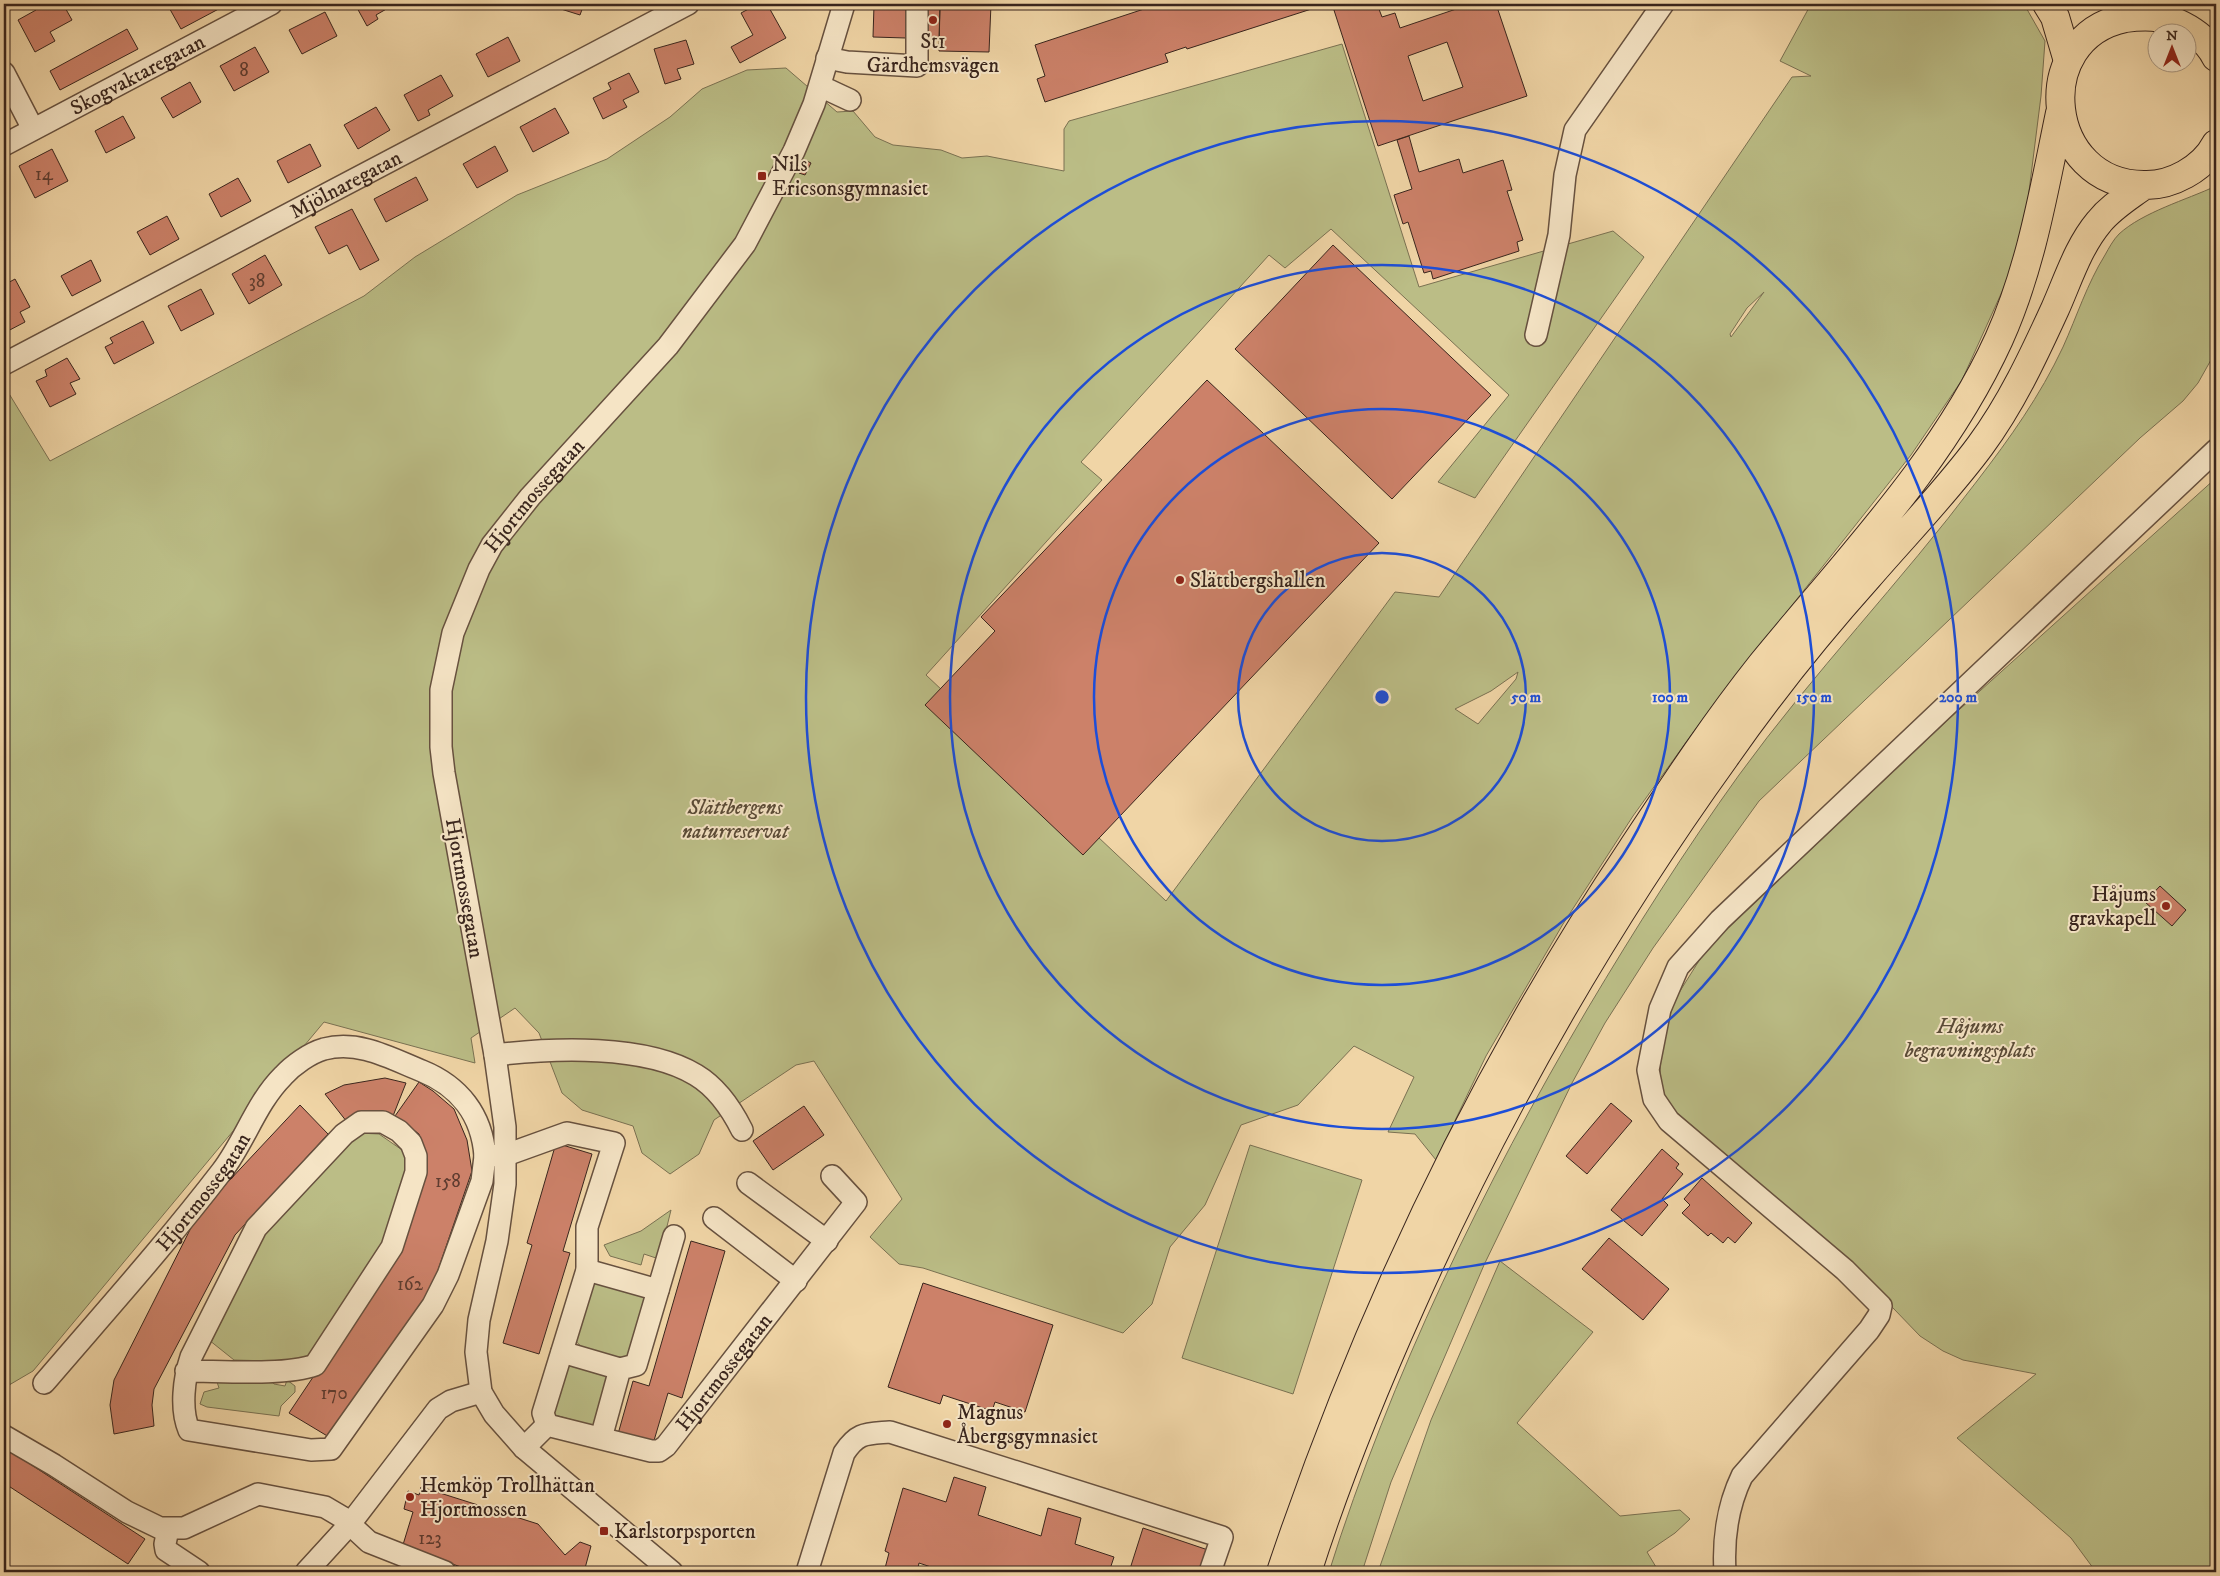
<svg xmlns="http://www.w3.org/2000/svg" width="2220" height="1576" font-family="'IM FELL DW Pica',serif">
<rect width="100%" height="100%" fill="#f0d5a6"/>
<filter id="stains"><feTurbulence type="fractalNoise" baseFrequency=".004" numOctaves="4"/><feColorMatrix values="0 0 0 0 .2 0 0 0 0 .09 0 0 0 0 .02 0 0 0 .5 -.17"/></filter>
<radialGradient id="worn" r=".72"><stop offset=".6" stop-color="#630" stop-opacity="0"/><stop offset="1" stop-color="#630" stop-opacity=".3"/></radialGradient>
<path fill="#bbbd86" stroke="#7a7152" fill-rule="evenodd" d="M1811,4H2024L2045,41L2041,96L2026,215L2010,274L1962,380L1911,455L1713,705L1633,816L1563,924L1486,1056L1436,1160L1415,1134L1388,1132L1414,1077L1354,1046L1298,1105L1241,1125L1205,1205L1170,1247L1152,1304L1123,1333L923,1268L899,1264L870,1237L902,1199L814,1061L796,1065L714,1120L699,1154L670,1174L642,1153L633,1126L582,1110L562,1093L539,1033L515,1008L471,1038L475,1063L324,1022L33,1371L4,1388V393L8,392L50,461L364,296L415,257L517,195L607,159L670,117L702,89L747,70L786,68L837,112L853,111L875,137L893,145L941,150L962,158L987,156L1064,171V129L1069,121L1342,44L1419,287L1613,231L1644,257L1475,498L1438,482L1509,395L1331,229L1285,268L1269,255L1081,462L1102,480L926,675L1166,901L1395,592L1439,597L1792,77L1811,76L1780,61ZM1764,292L1731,337L1730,334L1747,308ZM1518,672L1516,679L1478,724L1455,709L1491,691Z
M2216,186V351L2198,383L2183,401L2140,438L1759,801L1653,948L1605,1023L1572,1083L1484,1265L1391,1482L1362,1572H1329C1391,1375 1483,1186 1588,1008C1635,929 1685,850 1739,775C1813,673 1901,582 1977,481C2010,438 2040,396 2063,347C2077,316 2087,284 2105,255C2109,248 2113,240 2119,234C2143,212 2186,200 2216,186Z
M2216,478V1572H2096L2071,1538L1957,1438L2036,1374L1963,1360L1943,1351L1920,1336L1842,1255L1676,1112L1666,1100L1660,1081L1661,1046L1675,999L1707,948L1950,718Z
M358,1133L379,1134L405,1152L411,1161L383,1243L308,1362L234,1360L209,1340L254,1247L338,1149Z
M1250,1145L1362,1180L1293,1394L1182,1358Z
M671,1210L659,1259L644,1254L641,1265L610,1256L604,1245L641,1231Z
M1500,1261L1593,1332L1517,1423L1620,1516L1680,1510L1690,1519L1675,1533L1647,1552L1659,1572H1378L1431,1420Z
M593,1281L646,1293L629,1355L624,1359C606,1355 582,1355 573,1336Z
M566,1360L610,1376L596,1424L591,1425L551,1414Z
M269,1377L274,1384L285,1386L287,1380L295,1386V1392L281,1406L279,1416L207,1407L200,1404L204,1392L219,1388L217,1382Z"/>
<path fill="#cc8169" stroke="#39251d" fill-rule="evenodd" d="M37,4H63L72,20L50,32L55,41L35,52L18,20L36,10L33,6Z
M167,4H228L181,29Z
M360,4H395L376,15L378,19L367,26L356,6Z
M545,4H584L580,15Z
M758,4H767L786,38L740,63L731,47L753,35L741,13Z
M940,4H991L989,52L939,51Z
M1149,4H1327L1187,49L1186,47L1165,54L1168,62L1045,102L1037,79L1045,76L1035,45L1150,7Z
M1332,4H1377L1382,17L1395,13L1400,28L1471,4H1496L1527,96L1378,146ZM1447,42L1463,87L1423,101L1408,56Z
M874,5L940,6L939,39L873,37Z
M325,12L337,36L302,54L289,30Z
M127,29L138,49L60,90L50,71Z
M508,37L520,61L488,77L476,54Z
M686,40L694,64L677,69L681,79L665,84L654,49Z
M255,47L269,72L234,91L220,66Z
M629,73L639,92L623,100L627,107L603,119L593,98L611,89L608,83Z
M441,75L453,96L428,110L430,115L418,121L404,95Z
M190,82L201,102L173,118L161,98Z
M376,107L390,130L358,149L344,125Z
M555,108L569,133L533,152L520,127Z
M123,116L135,138L106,153L95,131Z
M1409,136L1419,172L1459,159L1463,173L1503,160L1512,190L1507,191L1523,240L1517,242L1519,251L1433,279L1431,271L1424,273L1408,222L1403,224L1394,195L1412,189L1397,140Z
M310,144L321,166L288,183L277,161Z
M495,146L508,171L477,188L463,164Z
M52,149L68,181L35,198L19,166Z
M805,160L811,163L805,175L799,173Z
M416,177L428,200L386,222L374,199Z
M238,178L251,201L221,217L209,194Z
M352,209L379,260L360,270L347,245L329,254L315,227Z
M167,216L179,239L150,255L137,232Z
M1333,245L1491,395L1392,499L1235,349Z
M265,255L282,285L249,304L232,274Z
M91,260L101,281L72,296L61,276Z
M15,279L30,307L20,312L25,322L4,333V285Z
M201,289L214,314L181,331L168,306Z
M143,321L154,343L114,364L105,347L113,343L110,338Z
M67,358L80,379L70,383L76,394L50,407L36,381L47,376L45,370Z
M1207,380L1379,543L1083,855L925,705L995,631L981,617Z
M2160,886L2186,910L2172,926L2145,902Z
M385,1078L406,1083L393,1116L347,1122L325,1094L344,1085Z
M419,1082L433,1091L454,1109L467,1140L472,1171L436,1276L426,1296L329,1437L289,1413L382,1274L423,1156L419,1134L395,1116Z
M1611,1103L1632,1121L1587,1174L1566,1156Z
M300,1105L328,1134L235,1235L154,1389L152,1405L154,1426L114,1434L110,1405L114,1380L198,1214Z
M804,1106L824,1135L773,1170L753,1141Z
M556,1143L592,1154L563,1251L570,1253L539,1354L503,1343L532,1245L527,1243Z
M1662,1149L1679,1164L1676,1168L1683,1174L1662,1199L1668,1205L1642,1236L1611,1210Z
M1702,1178L1752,1223L1735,1243L1728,1237L1723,1243L1711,1233L1708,1236L1682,1213L1690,1205L1684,1199Z
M1609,1238L1669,1289L1643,1320L1582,1269Z
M691,1241L725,1251L682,1398L668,1393L653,1444L618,1434L633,1381L649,1386Z
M923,1283L1053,1325L1025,1412L995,1402L992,1411L943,1395L940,1404L888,1387Z
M4,1447L145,1539L128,1564L4,1483Z
M954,1477L986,1487L978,1515L1041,1536L1048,1508L1081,1518L1075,1544L1114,1557L1109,1572H932L934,1568L919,1563L917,1572H884L889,1553L885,1551L903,1488L946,1502Z
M421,1487L538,1524L565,1555L580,1542L591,1546L584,1572H477L402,1548L413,1512L404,1509L408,1491L419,1495Z
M1143,1528L1211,1551L1204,1572H1129Z"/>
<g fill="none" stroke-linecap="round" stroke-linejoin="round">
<g stroke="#67513f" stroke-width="24">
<g id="minor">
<path d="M827,58L847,62L917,66V4"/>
<path d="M4,73L33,129"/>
<path d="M820,86L850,100"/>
<path id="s1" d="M4,145L271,4"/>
<path d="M1536,335L1559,235L1565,175L1575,130L1663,4"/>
<path id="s2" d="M4,364L688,4"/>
<path d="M495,1055C553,1048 645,1044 696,1075C716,1087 732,1110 742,1130"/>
<path d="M748,1183L827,1241"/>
<path d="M714,1218L796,1281"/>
<path d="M587,1270L658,1290"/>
<path d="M562,1352L620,1369"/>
<path d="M186,1371C221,1371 285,1376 315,1365L392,1247L416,1172V1156L411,1143L399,1131L383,1122H361L344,1134L256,1228L191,1357C184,1378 180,1409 189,1430L311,1450L331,1449L433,1305L448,1275L482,1181L485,1156"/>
<path id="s3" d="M44,1383C104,1313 166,1244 222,1171C245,1141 256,1103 283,1076C293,1065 310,1053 324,1049C359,1040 390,1058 422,1071C459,1086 482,1115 485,1156L506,1155L567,1133L614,1143L587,1227V1270L543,1413L547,1425"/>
<path d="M4,1436L54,1465L127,1512L160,1528H184L258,1494L325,1507L342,1517L369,1542L445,1572"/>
<path d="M601,1438L620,1369L636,1365L674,1236"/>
<path id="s4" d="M524,1448L547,1425L651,1451H659L666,1446L856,1202L832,1176"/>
<path d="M168,1529L165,1544L166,1550L199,1572"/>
<path d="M306,1572L350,1524L438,1409L451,1401L481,1392"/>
<path id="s5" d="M672,1572L524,1448L494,1414L481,1392L476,1352L479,1320L497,1241L505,1184V1127L495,1055L444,773L441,747V690L453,633L479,569L492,545L530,497L668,346L745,244L794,151L814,104L844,4"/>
<path d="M807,1572L844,1453C858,1432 866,1434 890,1432L1222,1537L1210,1572"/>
<path d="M1725,1572C1723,1540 1728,1505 1742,1476L1869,1330L1879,1315L1881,1306L1845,1270L1669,1121L1654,1099L1648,1070L1660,1009L1678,967L1720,920L2216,450"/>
</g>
</g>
<g stroke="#39251d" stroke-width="30">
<path id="major" d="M2047,4L2055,17L2068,61"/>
</g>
<g stroke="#39251d" stroke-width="30">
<path id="highway" d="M2216,57C2207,39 2188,27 2170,20C2155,15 2140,16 2125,18C2028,38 2045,185 2144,185C2171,186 2203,169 2216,144
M1281,1572C1366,1319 1483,1072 1632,849C1673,787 1715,723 1762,664C1846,561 1943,462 1999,339C2031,268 2044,190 2060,113
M1307,1572C1336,1481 1372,1392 1411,1305C1497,1112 1602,928 1725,757C1769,694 1817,634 1868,577C1906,533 1946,492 1980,446C2011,404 2033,357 2055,309C2068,280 2078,247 2099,222C2111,207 2128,197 2144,185"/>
</g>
<use href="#minor" stroke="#f5e4c5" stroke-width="21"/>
<use href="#major" stroke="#f0d5a6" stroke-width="28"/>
<use href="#highway" stroke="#f0d5a6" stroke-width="28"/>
</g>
<g fill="none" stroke="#1d4ed8" stroke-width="2.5">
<circle cx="1382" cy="697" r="144"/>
<circle cx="1382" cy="697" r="288"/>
<circle cx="1382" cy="697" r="432"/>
<circle cx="1382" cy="697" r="576"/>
</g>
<g fill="#8f2418" stroke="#f5e4c5" stroke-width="2">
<circle cx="933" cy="20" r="5"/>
<rect x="757" y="171" width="10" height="10" rx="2.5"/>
<circle cx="1180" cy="580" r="5"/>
<circle cx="2166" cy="906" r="5"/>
<circle cx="947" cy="1424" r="5"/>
<circle cx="410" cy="1497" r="5"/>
<rect x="599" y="1526" width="10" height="10" rx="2.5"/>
</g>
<g text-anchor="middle" stroke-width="4" stroke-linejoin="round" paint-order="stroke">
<g font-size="19" fill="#5e3c30">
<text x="244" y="76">8</text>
<text x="44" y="180">14</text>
<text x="257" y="287">38</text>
<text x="448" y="1187">158</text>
<text x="410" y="1290">162</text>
<text x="334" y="1399">170</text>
<text x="430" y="1544">123</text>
</g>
<g font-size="21" fill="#39251d" stroke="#f5e4c5" text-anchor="start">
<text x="933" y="48" text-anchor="middle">St1<tspan x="933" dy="24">Gärdhemsvägen</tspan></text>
<text x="772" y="171">Nils<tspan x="772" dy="24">Ericsonsgymnasiet</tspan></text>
<text x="1190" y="587">Slättbergshallen</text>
<text x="2156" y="901" text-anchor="end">Håjums<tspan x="2156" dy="24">gravkapell</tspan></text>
<text x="957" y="1419">Magnus<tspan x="957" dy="24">Åbergsgymnasiet</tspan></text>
<text x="420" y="1492">Hemköp Trollhättan<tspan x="420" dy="24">Hjortmossen</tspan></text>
<text x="614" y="1538">Karlstorpsporten</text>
</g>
<g font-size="21" fill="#39251d" stroke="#f5e4c5">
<text dy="7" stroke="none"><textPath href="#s1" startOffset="151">Skogvaktaregatan</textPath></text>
<text dy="7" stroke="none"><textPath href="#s2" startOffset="386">Mjölnaregatan</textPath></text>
<text dy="7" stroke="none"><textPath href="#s5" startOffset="1194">Hjortmossegatan</textPath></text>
<text transform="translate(465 888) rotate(80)" y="7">Hjortmossegatan</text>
<text dy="7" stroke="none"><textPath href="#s3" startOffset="249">Hjortmossegatan</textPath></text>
<text dy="7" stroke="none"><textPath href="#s4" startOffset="250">Hjortmossegatan</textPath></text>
</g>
<g font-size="21" font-style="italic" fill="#5a4b37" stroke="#f5e4c5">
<text x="735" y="814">Slättbergens<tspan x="735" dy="24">naturreservat</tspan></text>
<text x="1970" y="1033">Håjums<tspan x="1970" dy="24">begravningsplats</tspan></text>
</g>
</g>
<circle cx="1382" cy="697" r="8" fill="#1d4ed8" stroke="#f5e4c5" stroke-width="2.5"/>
<g font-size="15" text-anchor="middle" font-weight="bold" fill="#1d4ed8" stroke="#f5e4c5" stroke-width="4" stroke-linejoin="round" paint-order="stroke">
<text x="1526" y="702">50 m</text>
<text x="1670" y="702">100 m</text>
<text x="1814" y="702">150 m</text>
<text x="1958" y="702">200 m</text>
</g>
<rect width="2220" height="1576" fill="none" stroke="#f0d5a6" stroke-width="20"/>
<rect x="5" y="5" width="2210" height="1566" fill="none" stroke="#39251d" stroke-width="2.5"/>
<rect x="10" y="10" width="2200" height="1556" fill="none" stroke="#39251d"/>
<g transform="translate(2172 48)"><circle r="24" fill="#f5e4c5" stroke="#aa9882"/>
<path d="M0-4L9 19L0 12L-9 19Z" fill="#8f2418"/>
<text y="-8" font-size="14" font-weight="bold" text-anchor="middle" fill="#39251d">N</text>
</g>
<rect width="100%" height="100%" filter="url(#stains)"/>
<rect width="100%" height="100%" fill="url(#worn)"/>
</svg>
